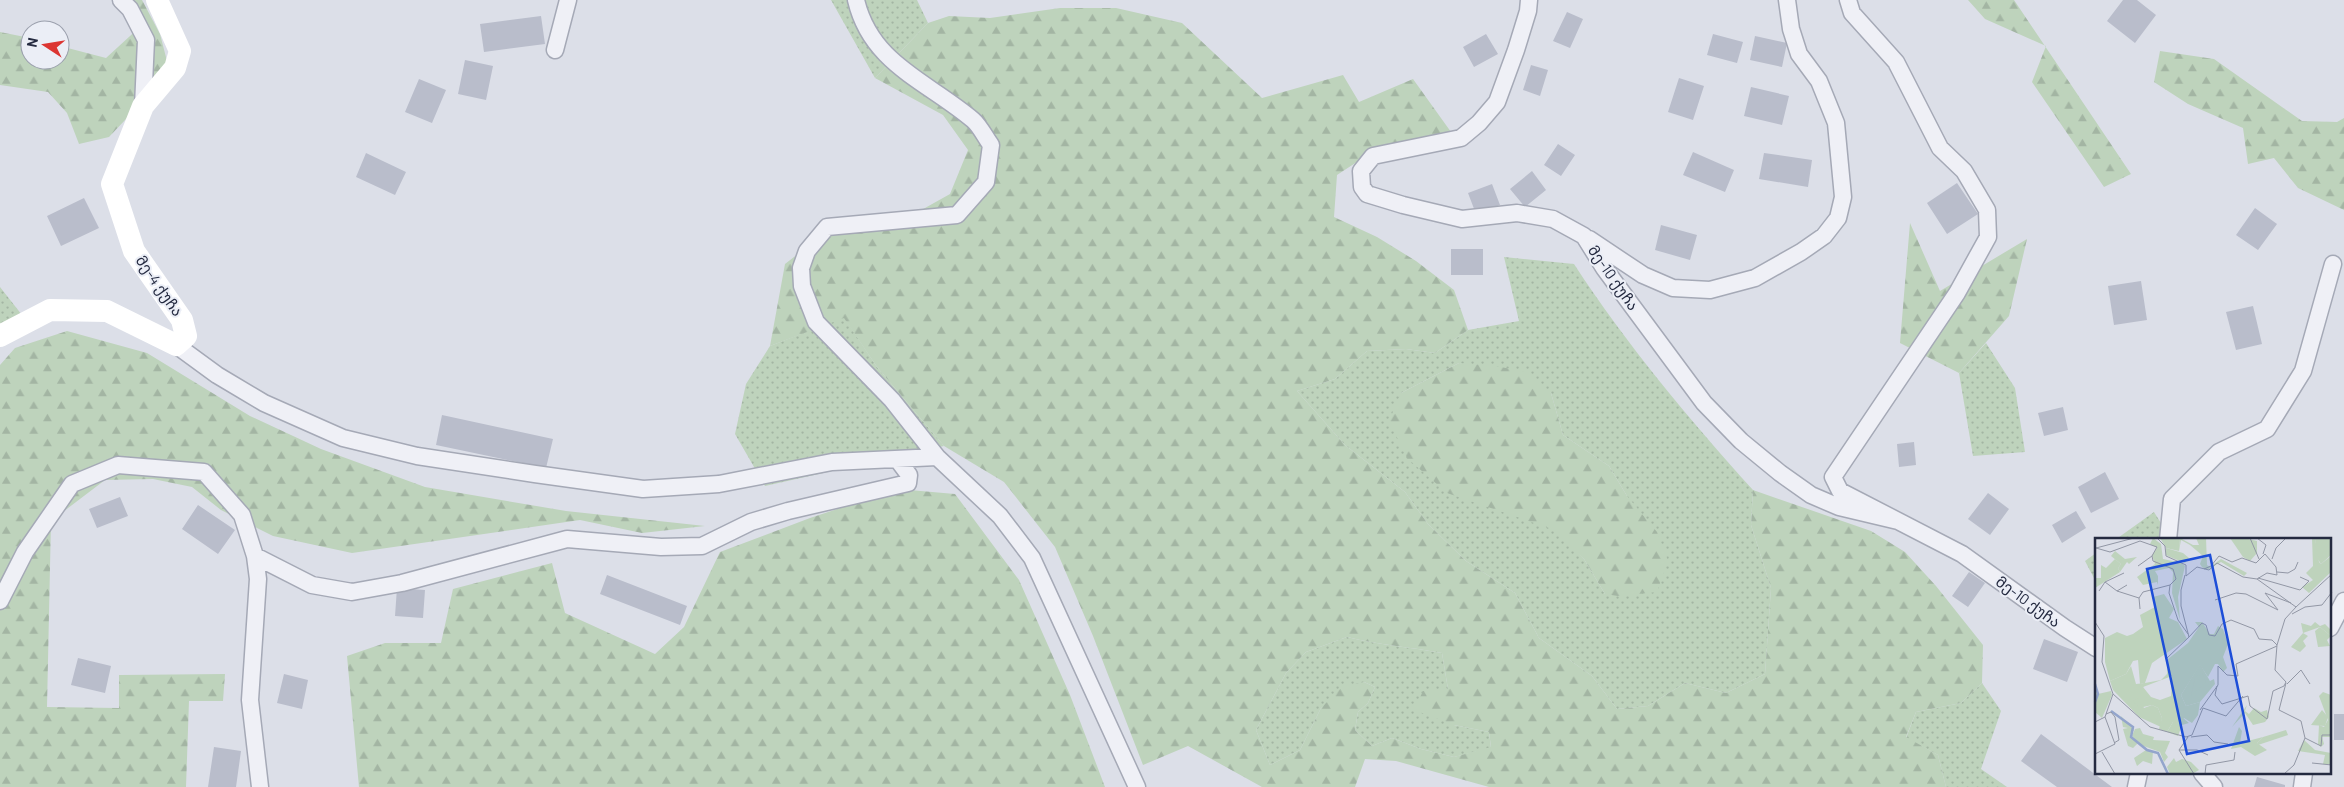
<svg xmlns="http://www.w3.org/2000/svg" width="2344" height="787" font-family="Barlow,'Noto Sans Georgian',sans-serif">
<defs>
<pattern id="grass-dots" width="8" height="8" patternUnits="userSpaceOnUse" patternTransform="scale(1.25)"><rect width="8" height="8" fill="#bed3bc"/><path d="M2 2h.1M6 6h.1" fill="none" stroke="#a3b5a3" stroke-width="1.8" stroke-linecap="round"/></pattern>
<pattern id="forest-firs" width="22" height="20" patternUnits="userSpaceOnUse" patternTransform="scale(1.25)"><rect width="22" height="20" fill="#bed3bc"/><path d="M5 1l3.5 6h-7zM16 11l3.5 6h-7z" fill="#a3b5a3"/></pattern>
</defs>
<rect width="100%" height="100%" fill="#dcdfe8"/>
<path fill="url(#grass-dots)" fill-rule="evenodd" d="M831,0H917L928,23L875,78Z
M1504,257L1574,264C1626,344 1689,419 1753,490L1751,525L1771,588L1765,674L1726,693L1685,683L1648,706L1617,709L1592,676L1539,638L1515,593L1466,561L1428,524L1405,492L1345,445L1297,391L1335,379L1367,351L1406,349L1435,353L1468,330L1519,321ZM1459,363L1551,393L1563,435L1609,466L1627,496L1605,594L1584,559L1574,548L1401,393Z
M0,287L22,315L0,324Z
M844,317L877,367L944,446L765,486L735,434L746,384L770,346Z
M1986,343L2015,388L2025,452L1973,456L1959,373Z
M2154,512L2171,539L2115,540Z
M2096,553V582L2085,561Z
M1347,637C1379,645 1410,647 1442,653L1454,725L1489,732L1491,748L1454,757L1421,749L1392,738L1372,746L1355,730L1358,712L1368,703L1375,687L1364,682L1321,708L1300,750L1270,765L1256,730L1286,673L1306,652Z
M1982,683L2001,711L1981,769L2007,787H1946L1938,755L1906,738L1916,712L1961,703Z"/>
<path fill="url(#forest-firs)" fill-rule="evenodd" d="M117,0H142L160,34L168,65L126,119L109,137L79,144L67,113L48,92L0,85V32L30,38V60H60V46L106,58L142,25Z
M1968,0H2014L2131,174L2104,187L2032,82L2046,46L1985,19Z
M1060,8H1116L1182,23L1262,98L1343,75L1359,102L1413,79L1451,132L1363,158L1337,175L1334,217L1377,237L1416,261L1454,290L1468,330L1435,353L1406,349L1367,351L1335,379L1297,391L1345,445L1405,492L1428,524L1466,561L1515,593L1539,638L1592,676L1617,709L1648,706L1685,683L1726,693L1765,674L1771,588L1751,525L1753,490L1871,531L1905,552L1936,586L1983,645L1982,683L1961,703L1916,712L1906,737L1938,755L1946,787H1489L1396,761L1365,759L1355,787H1262L1188,746L1143,765L1093,636L1055,547L1004,482L944,446L877,367L844,318L770,346L785,264L835,225L900,222L950,194L968,150L943,115L875,78L928,23L949,16L990,18ZM1347,637C1379,645 1410,647 1442,653L1448,689L1423,691L1414,710L1454,725L1489,732L1491,747L1454,757L1421,749L1392,738L1372,746L1355,730L1358,712L1368,703L1375,687L1364,682L1342,687L1321,708L1300,750L1270,765L1256,730L1286,673L1306,652Z
M2160,51L2214,59L2302,121L2337,122L2344,118V210L2298,188L2274,158L2248,164L2243,128L2188,104L2154,82Z
M1910,223L1940,291L2027,239L2009,316L1959,373L1900,343Z
M67,331L147,353L250,416L321,449L425,487L566,511L705,526L642,533L580,520L352,553L273,536L221,510L192,487L153,479L105,480L51,521L47,707L119,708V675L225,674L223,701H189L186,787H0V365L15,348Z
M1459,363L1495,366L1527,372L1551,393L1563,435L1609,466L1627,496L1657,532L1668,561L1657,592L1618,596L1605,594L1584,559L1552,529L1447,493L1407,458L1389,421L1401,393Z
M898,489L955,494L1019,580L1070,695L1105,787H359L347,656L385,643H441L453,589L552,563L565,613L655,654L684,627L720,552L810,518Z"/>
<path fill="#b9bdcb" d="M2123,0H2137L2156,15L2135,43L2107,21Z
M1567,12L1583,19L1570,48L1553,41Z
M541,16L545,44L484,52L480,24Z
M1486,34L1498,54L1474,67L1463,47Z
M1713,34L1743,42L1737,63L1707,55Z
M1755,36L1787,43L1782,67L1750,60Z
M465,60L493,66L486,100L458,94Z
M1531,65L1548,70L1540,96L1523,90Z
M1679,78L1704,86L1693,120L1668,112Z
M419,79L446,90L432,123L405,112Z
M1751,87L1789,96L1782,125L1744,116Z
M1558,144L1575,155L1561,176L1544,165Z
M1693,152L1734,170L1725,192L1683,175Z
M366,153L406,172L395,195L356,177Z
M1764,153L1812,160L1808,187L1759,179Z
M1532,171L1546,190L1525,207L1510,189Z
M1957,183L1978,214L1947,234L1927,203Z
M1492,184L1500,205L1476,214L1468,193Z
M84,198L99,228L61,246L47,216Z
M2255,208L2277,224L2258,250L2236,235Z
M1661,225L1697,235L1690,260L1655,250Z
M1451,249H1483V275H1451Z
M2141,281L2147,320L2114,325L2108,286Z
M2253,306L2262,344L2236,350L2226,312Z
M2063,407L2068,430L2044,436L2038,413Z
M442,415L553,439L546,468L436,445Z
M1914,442L1916,465L1899,467L1897,444Z
M2105,472L2119,499L2091,513L2078,487Z
M1988,493L2009,509L1990,535L1968,519Z
M120,497L128,516L97,528L89,509Z
M198,505L235,530L218,554L182,529Z
M2076,511L2086,528L2062,543L2052,525Z
M1969,572L1985,583L1968,607L1952,596Z
M607,575L687,606L680,625L600,594Z
M397,588L425,590L423,618L395,616Z
M2044,639L2078,652L2067,682L2033,669Z
M78,658L111,666L105,693L71,685Z
M284,674L308,680L302,709L277,703Z
M2334,714H2344V740H2334Z
M2041,734L2112,787H2057L2021,761Z
M214,747L241,751L236,787H208Z
M2257,777L2285,785V787H2254Z"/>
<g fill="none" stroke-linecap="round" stroke-linejoin="round">
<g stroke="#a5a9b6" stroke-width="19">
<path id="street" d="M121,0L130,9L146,40L143,106
M856,0C871,64 927,81 973,120C980,126 985,137 991,145L986,182L957,215L827,227L807,251L801,268L802,286L816,322L892,400L937,457
M1529,0L1528,11L1516,50L1497,102L1479,123L1461,138L1373,156L1361,171L1362,187L1367,194L1403,205L1462,219L1517,213L1553,219L1584,236L1604,268L1704,403L1741,441L1780,473L1811,495L1839,507L1898,521
M1848,0L1852,13L1896,62L1940,148L1964,171L1987,210L1988,237L1957,293L1833,477L1840,491L1962,554L2065,628L2096,648
M555,50L568,0
M1589,239L1643,275L1673,288L1710,290L1755,278L1801,252L1824,236L1838,218L1843,197L1836,123L1819,81L1799,54L1791,29L1787,0
M176,345L217,375L264,403L343,438L417,456L535,474L643,489L719,484L832,462L937,457L1000,516L1032,558L1137,787
M2168,540L2172,499L2219,452L2267,429L2303,371L2333,264
M255,556L312,585L352,592L402,583L567,539L661,547L702,546L751,522L788,511L908,483L909,475L897,459
M0,601L25,552L72,484L118,465L204,472L242,515L255,556L258,579L250,700L260,787
M2330,628L2344,601
M2202,773L2214,787
M2136,787L2139,773
M2302,787L2304,773"/>
</g>
<use href="#street" stroke="#eff0f6" stroke-width="16"/>
<path stroke="#fff" stroke-width="22" d="M0,336L50,310L107,311L176,345L186,336L182,320L134,251L112,184L143,106L175,68L180,51L157,0"/>
</g>
<g text-anchor="middle" stroke-width="4" stroke-linejoin="round" paint-order="stroke">
<g font-size="15" fill="#242a40" stroke="#ebeef6">
<text transform="translate(1613 278) rotate(55)" y="5">მე-10 ქუჩა</text>
<text transform="translate(159 286) rotate(55)" y="5">მე-4 ქუჩა</text>
<text transform="translate(2028 602) rotate(36)" y="5">მე-10 ქუჩა</text>
</g>
</g>
<g transform="translate(2095 538)">
<rect width="236" height="236" fill="#dcdfe8"/>
<path d="M220,0H236V17L226,26L222,20ZM71,10L88,15L94,20L90,25L75,19L71,17ZM20,13L30,21L42,19L34,26L32,24L25,34L23,30L26,26L16,18ZM225,89L236,98L232,102L235,108L223,109L220,93ZM208,95L213,98L208,103L211,108L205,114L196,109ZM105,126L115,143L119,141L120,146L105,164L91,168L86,157ZM36,128L41,146L50,145L44,160L49,170L57,167L63,170L67,180L66,189L44,179L18,152L15,143L31,136ZM0,146L3,156L16,153L17,157L7,180L0,174ZM227,172L233,179L230,188L216,187ZM26,178L39,192L35,197L43,205L38,210L33,208L28,191L33,190L28,189ZM88,180L94,185L87,187L83,198L72,194L78,184ZM191,192L193,197L163,207L162,205L168,199Z" fill="#bed3bc"/>
<path d="M58,0L66,6L68,21L87,25L90,28L83,59L85,82L77,55L78,34L74,30L60,33L63,38V47L62,44L48,47L42,39L60,26L57,17L62,10L55,6ZM85,0L98,7H104L101,0H111L112,27L115,29L126,21L152,35L149,38L126,24L112,32L107,29L105,26L108,18L95,7L86,2L84,13ZM124,0H149L162,3V15L155,23L148,19L135,0ZM217,0H220L224,24L226,26L236,18V34L214,55L207,49L218,42L211,35L218,28ZM20,21L26,26L23,30L25,34L0,50V40H6V27L11,30ZM69,56L79,71L74,80L83,84L92,101L57,125L50,145L66,142L72,136L73,121L93,105L104,89L100,84H107L115,96H119L123,88L128,91L133,106L128,119L132,130L128,134L123,126H120L113,139L105,127L86,157L91,168L105,164L103,177L97,185L89,180L84,185L78,184L72,194L64,191L67,180L63,170L57,167L44,170L38,163L44,160V149L49,145L45,146L43,122L38,123L31,136L15,143L10,124V100L22,94L32,98L38,96L48,89L45,77L60,69L58,59ZM77,138L76,158L65,162L56,159L48,149ZM220,84L225,88L230,86L236,92V98L225,89L208,95L206,85L216,88ZM107,135L111,144L96,158L100,140ZM228,154L236,157V199H227L229,206L226,209L223,206L224,187L229,189L233,182L224,158ZM152,167L150,173L154,176L159,170L166,174L172,172L174,179L170,184L158,187L150,175L137,189ZM144,189L147,193L145,205L168,199L162,205L172,212L160,218L146,209L136,211ZM209,202L220,212L236,215V226H228L230,217L203,213ZM79,220L81,224L87,221L96,224L104,232L97,236H75L72,229Z" fill="#bed3bc" fill-rule="evenodd"/>
<path d="M65,0H85L84,13L71,10Z" fill="#bed3bc"/>
<path d="M45,190L48,196L59,199L58,202L75,203L70,215L73,219L69,224L65,214L46,207L37,198L40,191ZM51,212L58,213L57,226L48,223L42,228L39,220Z" fill="#bed3bc"/>
<path fill="none" stroke="#93a5cc" stroke-width="2.5" d="M0,146L3,156L0,164M16,173L38,189L36,199L52,212L63,215L73,236"/>
<path fill="none" stroke="#9297a5" stroke-width="1" d="M62,0L70,8L71,18L91,27V38L102,29L114,32L122,25L148,39L162,41M155,0L164,21M162,0L171,7L168,16M1,10L15,14L45,3L62,9L57,18L58,23L78,31L81,41L75,47L48,54L44,60L45,71M1,10L39,0M177,21L181,10L191,0M43,28L57,18M109,31L116,28L124,18L137,24L147,20L161,25L170,16L181,29L182,37L172,35L162,41M182,34L193,35L200,31L203,24M163,40L205,52L214,43L205,39M162,41L201,69L190,81L182,107L180,132L191,144M10,44L22,53L32,47M75,47L74,55L83,82L93,96M4,53L10,44L29,35M22,53L44,60M120,62L141,55L151,56L183,72L170,55L196,65M201,69L237,36M197,76L210,69L227,67L237,54M0,84L9,98L7,124L18,156L10,179L0,184M94,99L107,85L111,87L114,97L120,98L127,86L136,82L159,91L164,101L177,102L182,107M71,121L94,99L86,68V52L90,37M192,146L206,132L215,146M122,148L120,157L127,166L153,158L155,168L172,181L178,153L189,148L191,144M18,156L55,189L91,199L97,197L108,170L131,178L148,158M105,172L123,147V128L132,137L143,138L141,126L182,108M11,176L16,174L20,179L24,202L19,205M93,199L84,212L99,236M96,199L112,197L119,204L133,206M210,200L226,208L227,197H237M84,212H102L113,217M7,214L20,236M0,216L20,206L10,179M217,225L237,227M110,236L111,227L139,222L140,214M189,236L199,227L210,200L206,183L184,172L191,145"/>
<path fill="#1d4ed8" fill-opacity="0.15" stroke="#1d4ed8" stroke-width="2.5" d="M115,17L154,203L92,216L52,31Z"/>
<rect width="236" height="236" fill="none" stroke="#242a40" stroke-width="2.5"/>
</g>
<g transform="translate(45 45) rotate(282)"><circle r="24" fill="#ebeef6" stroke="#9ba0ad"/>
<path d="M0-4L9 19L0 12L-9 19Z" fill="#dc3532"/>
<text y="-8" font-size="14" font-weight="bold" text-anchor="middle" fill="#242a40">N</text>
</g>
</svg>
